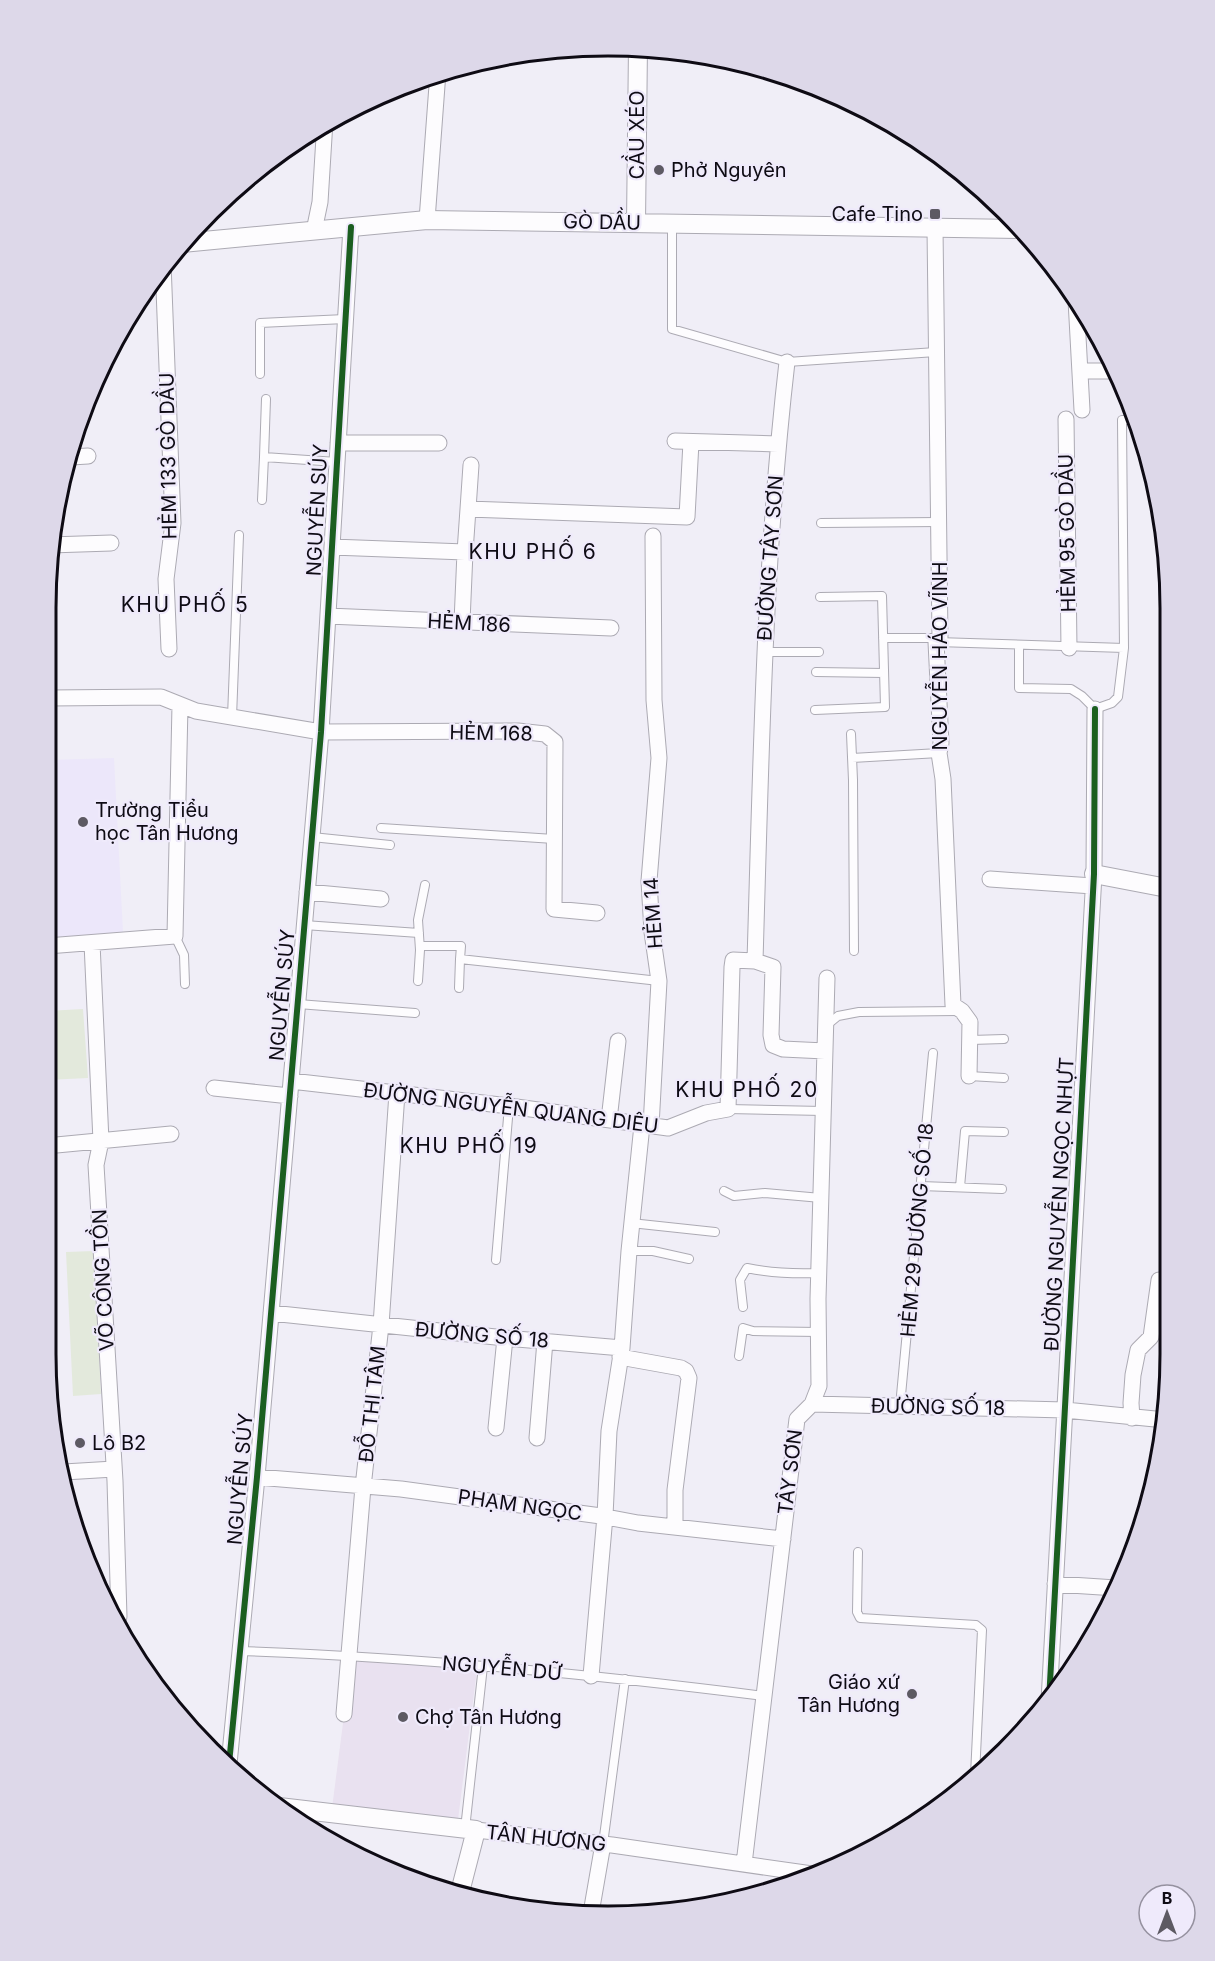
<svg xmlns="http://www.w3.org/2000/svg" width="1215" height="1961" font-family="Inter,sans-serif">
<rect width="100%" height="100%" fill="#f0eef7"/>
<path fill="#e9e1f0" d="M352,1654L477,1669L458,1820L332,1808Z"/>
<path fill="#ece7fa" d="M114,758L123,932L47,938L48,760Z"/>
<path fill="#e3e9dc" d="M83,1009L88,1078L47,1080V1011Z
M94,1251L101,1394L73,1396L66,1252Z"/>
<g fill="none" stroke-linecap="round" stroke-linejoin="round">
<g stroke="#acaab3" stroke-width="10">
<path id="service" d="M282,152H288
M672,225V329L787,362L936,352
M260,374V323L345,319
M264,457L266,399
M262,500L264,457L337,462
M821,523L939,522
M883,638H938
M937,642L1124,648
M1019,646V688L1071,689L1082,696L1095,709L1112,703L1118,697L1124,648L1122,420H1134
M764,652H819
M816,672L884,673
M815,710L885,707L882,596L820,597
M232,717L239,535
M851,734L853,780L854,951
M852,758L939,753
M381,828L554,839
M312,837L390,845
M304,925L419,933
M175,936L184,955L185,984
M420,946H461L460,959L659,981
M418,981L420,950L418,920L425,885
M459,988L460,959
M298,1004L415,1013
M827,1025L838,1016L859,1012L958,1011
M971,1040L1004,1039
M969,1076L1004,1078
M728,1109L823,1111
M921,1186L1002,1189
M960,1187L965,1131L1004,1132
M724,1191L734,1196L765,1193L821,1198
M631,1223L715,1232
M629,1251H653L689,1259
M496,1260L509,1106
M743,1307L740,1280L747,1268C771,1273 795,1274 819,1273
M739,1356L743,1328L753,1331L819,1332
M900,1406L933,1053
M858,1552L857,1612L860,1618L976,1625L982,1630L975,1775
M239,1651C415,1657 590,1674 764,1696
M465,1829L483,1666
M603,1844L625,1679"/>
</g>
<g stroke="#acaab3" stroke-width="17">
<path id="minor" d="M427,220L438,72
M935,228L940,638L936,642L941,743L939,753L943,779L953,1005L962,1011L970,1022L969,1076
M314,231L320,202L325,121
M163,263L173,523L166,579L169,649
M1076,300L1082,410
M787,362C764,561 761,761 755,961L773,967L771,1035L773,1045L783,1049L825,1051
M1081,371H1113
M1066,419L1069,648
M675,441L778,444
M338,443H439
M71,457L88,456
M468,509L471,465
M50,545L111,543
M332,547L465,552L468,509L687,517L691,442
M328,616L611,628
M462,622L465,552
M49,698L161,697L196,711L321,732L518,731L545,734L555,742L554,909L597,913
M990,879L1093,886
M307,892L381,899
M92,943L101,1141L96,1165L115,1481L119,1617
M47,946L175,936L180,705
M291,1081L509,1106L668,1128L706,1113L728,1109L732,967L733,960L755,961
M214,1088L290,1096
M609,1120L618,1041
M651,1126L659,981L652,932L649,881L659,758L654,700L653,536
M46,1146L171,1134
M271,1313L505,1338L622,1348
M620,1357L681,1368L686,1371L689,1378L675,1490V1527
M812,1404L1065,1410L1165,1420
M1132,1418L1131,1403L1133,1375L1138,1350L1151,1337L1159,1280H1166
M496,1428L505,1338
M537,1438L545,1341
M64,1472L114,1469
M257,1477L401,1489L601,1516L638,1523L783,1539
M1055,1584L1116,1588
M591,1676L605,1516L609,1431L622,1348L629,1251L642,1125
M1049,1701L1094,874L1095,709
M344,1714L363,1487L381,1325L397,1093
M229,1764L257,1477L321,732L351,227
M476,1830L612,1845L812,1874
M744,1864L797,1419L812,1404L819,1386L818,1299L827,978
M591,1913L603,1844"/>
</g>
<g stroke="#acaab3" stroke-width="20">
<path id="tertiary" d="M636,223L638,46
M182,243L427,220L1023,229
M1094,874L1167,888
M279,1807L476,1830L460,1892"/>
</g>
<use href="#service" stroke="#fdfcfe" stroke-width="8"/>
<use href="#minor" stroke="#fdfcfe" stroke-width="15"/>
<use href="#tertiary" stroke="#fdfcfe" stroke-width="18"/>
<g stroke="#efeafb" stroke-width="10">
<path id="cycleway" d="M1049,1701L1094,874L1095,709
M229,1764L257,1477L321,732L351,227"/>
</g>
<use href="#cycleway" stroke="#1b5e20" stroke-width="6"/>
</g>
<g fill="#5d5a63" stroke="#efeafb" stroke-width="2">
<circle cx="659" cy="170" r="6"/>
<rect x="929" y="208" width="12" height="12" rx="3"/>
<circle cx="83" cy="822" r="6"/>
<circle cx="80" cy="1443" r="6"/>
<circle cx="912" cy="1694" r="6"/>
<circle cx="403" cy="1717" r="6"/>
</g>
<g text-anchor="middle" stroke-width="4.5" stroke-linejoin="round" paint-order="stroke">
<g font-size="20" fill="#0e0b14" stroke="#efeafb">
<text transform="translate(637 135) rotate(-90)" y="7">CẦU XÉO</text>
<text transform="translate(602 222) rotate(1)" y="7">GÒ DẦU</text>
<text transform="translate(168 456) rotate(-91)" y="7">HẺM 133 GÒ DẦU</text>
<text transform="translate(317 510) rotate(-87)" y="7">NGUYỄN SÚY</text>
<text transform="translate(1067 533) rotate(-91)" y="7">HẺM 95 GÒ DẦU</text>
<text transform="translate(770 558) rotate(-86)" y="7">ĐƯỜNG TÂY SƠN</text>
<text transform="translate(469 623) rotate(3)" y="7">HẺM 186</text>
<text transform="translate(940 656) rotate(-90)" y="7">NGUYỄN HÁO VĨNH</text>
<text transform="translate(491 733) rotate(1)" y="7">HẺM 168</text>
<text transform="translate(653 913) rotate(-94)" y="7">HẺM 14</text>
<text transform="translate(282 995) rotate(-85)" y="7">NGUYỄN SÚY</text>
<text transform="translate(511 1108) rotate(7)" y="7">ĐƯỜNG NGUYỄN QUANG DIÊU</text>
<text transform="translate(1059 1204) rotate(-87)" y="7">ĐƯỜNG NGUYỄN NGỌC NHỰT</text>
<text transform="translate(917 1230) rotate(-85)" y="7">HẺM 29 ĐƯỜNG SỐ 18</text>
<text transform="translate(103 1280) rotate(-93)" y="7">VÕ CÔNG TỒN</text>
<text transform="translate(482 1335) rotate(5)" y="7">ĐƯỜNG SỐ 18</text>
<text transform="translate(372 1404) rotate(-84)" y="7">ĐỖ THỊ TÂM</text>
<text transform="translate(938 1407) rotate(1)" y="7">ĐƯỜNG SỐ 18</text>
<text transform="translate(790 1472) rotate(-83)" y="7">TÂY SƠN</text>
<text transform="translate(240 1479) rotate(-85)" y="7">NGUYỄN SÚY</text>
<text transform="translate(520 1505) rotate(8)" y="7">PHẠM NGỌC</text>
<text transform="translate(502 1668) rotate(5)" y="7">NGUYỄN DỮ</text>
<text transform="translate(546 1838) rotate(6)" y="7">TÂN HƯƠNG</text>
</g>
<g font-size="20" fill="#0e0b14" stroke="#efeafb" text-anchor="start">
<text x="671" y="177">Phở Nguyên</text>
<text x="923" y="221" text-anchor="end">Cafe Tino</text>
<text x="95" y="817">Trường Tiểu<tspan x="95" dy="23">học Tân Hương</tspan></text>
<text x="92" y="1450">Lô B2</text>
<text x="900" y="1689" text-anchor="end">Giáo xứ<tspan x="900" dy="23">Tân Hương</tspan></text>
<text x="415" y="1724">Chợ Tân Hương</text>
</g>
<g font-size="21" letter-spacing="1.5" fill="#0e0b14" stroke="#efeafb">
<text x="533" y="559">KHU PHỐ 6</text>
<text x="185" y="612">KHU PHỐ 5</text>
<text x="747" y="1097">KHU PHỐ 20</text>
<text x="469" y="1153">KHU PHỐ 19</text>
</g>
</g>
<path d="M0 0H1215V1961H0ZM608 56H608A552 552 0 0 1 1160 608V1354A552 552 0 0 1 608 1906H608A552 552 0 0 1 56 1354V608A552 552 0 0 1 608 56Z" fill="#ddd8e9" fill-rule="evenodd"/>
<path fill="none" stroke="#0e0b14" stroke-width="3" d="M608 56H608A552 552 0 0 1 1160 608V1354A552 552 0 0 1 608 1906H608A552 552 0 0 1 56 1354V608A552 552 0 0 1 608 56Z"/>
<g transform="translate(1167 1913)"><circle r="28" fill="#efeafb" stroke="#95919f" stroke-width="1.5"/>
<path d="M0-4.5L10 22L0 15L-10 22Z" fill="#5d5a63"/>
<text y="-9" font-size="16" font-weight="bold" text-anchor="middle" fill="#0e0b14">B</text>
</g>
</svg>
